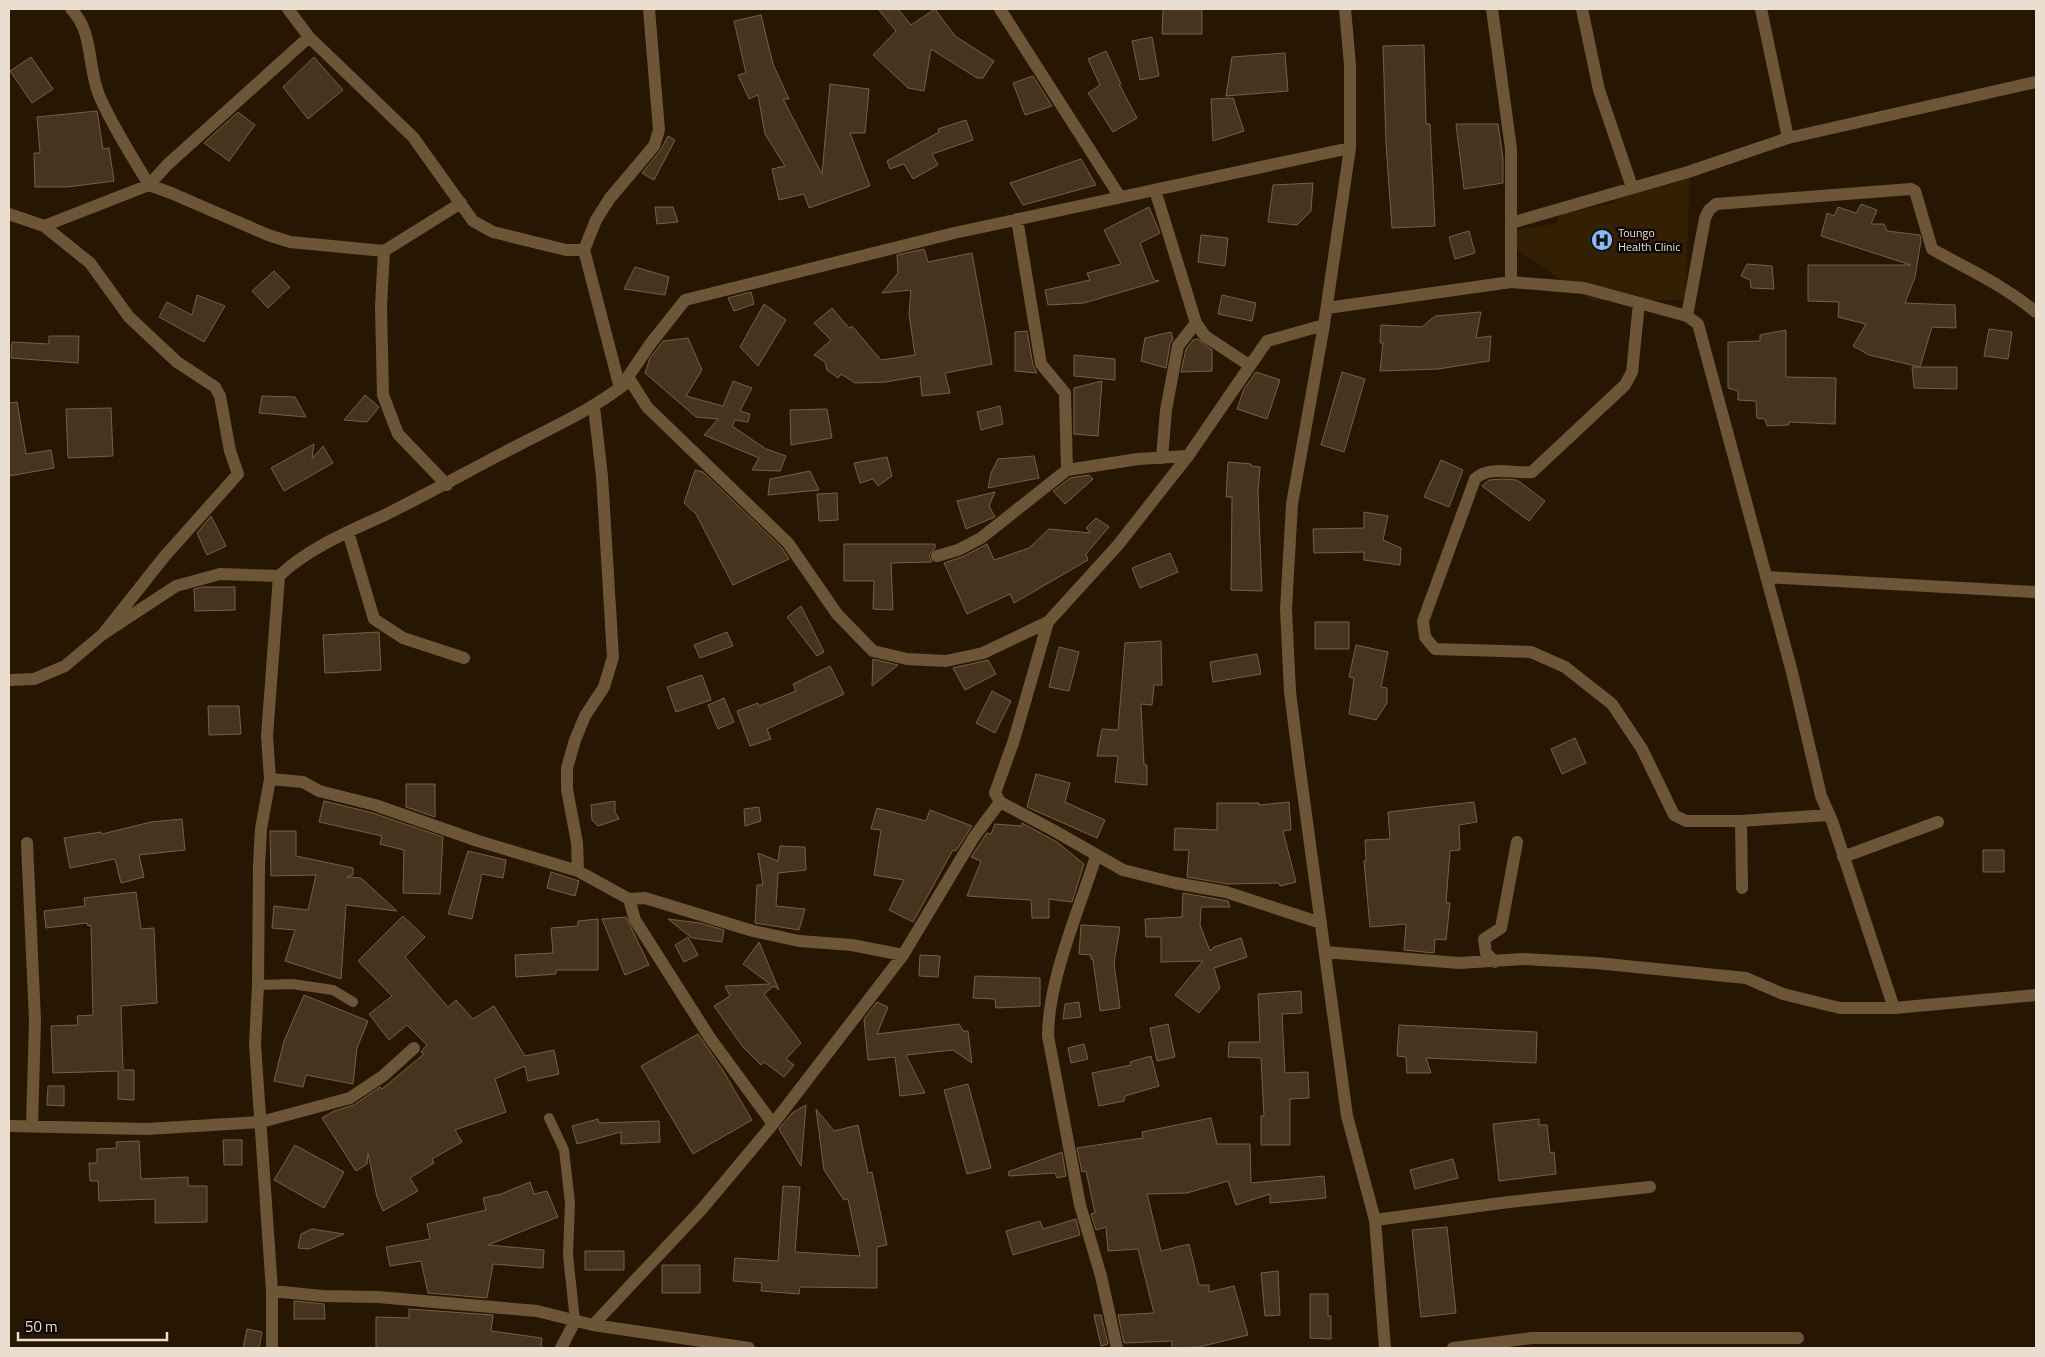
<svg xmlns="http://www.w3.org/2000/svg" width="2045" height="1357" font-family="'Titillium Web',sans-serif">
<rect width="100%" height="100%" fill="#271702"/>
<path fill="#331f02" d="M1690,176L1685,300H1591L1517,249L1516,230L1558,223V214L1615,203V197Z"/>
<path fill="#46341e" stroke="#736048" d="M878,9H898L911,25L935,9L955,36L994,61L983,78H977L931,49L924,91L908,88L873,55L896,31Z
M1163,9H1202V34H1162Z
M761,15L773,64L789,99H783L822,174L830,84L869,89L865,133H850L870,186L809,208L804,194L779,200L772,169L785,166L765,134L758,95L749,99L738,75L746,73L734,21Z
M1152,37L1159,76L1140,80L1132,41Z
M1424,45L1426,124H1430L1435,226L1392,228L1386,144L1383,46Z
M1106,51L1121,84H1119L1137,118L1113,132L1088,93L1100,85L1088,59Z
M1285,53L1288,91L1226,96L1232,57Z
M31,57L53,89L32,103L10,71Z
M314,57L343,90L308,119L283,87Z
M1033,76L1052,106L1025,115L1013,83Z
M1233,98L1244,131L1213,141L1211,99Z
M97,111L103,149L109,148L114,181L67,187H35L34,153H40L37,117Z
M238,112L255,125L229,161L204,143Z
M966,120L973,140L932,154L938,165L913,179L904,164L890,169L887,161L939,132L938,129Z
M1456,124H1498L1503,159V183L1464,189Z
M668,136L675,140L654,180L642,173L660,151Z
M1081,159L1096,185L1023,205L1010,183Z
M1313,183L1311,211L1297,225L1268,222L1273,185Z
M1861,204L1877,210L1871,224H1884L1887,231L1920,235L1921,240L1915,277L1905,303L1955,305L1956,328L1932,327L1920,367L1869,355L1853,346L1866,324L1838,317L1839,302L1808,301V265H1911L1821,236L1827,213L1834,216L1838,207L1856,213Z
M655,207H673L678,222L657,224Z
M1149,207L1160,233L1140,243L1154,280L1159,281L1084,303L1048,305L1045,290L1090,280L1087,273L1121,264L1104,230Z
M1469,231L1475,253L1455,259L1449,237Z
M1201,235L1228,238L1225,266L1198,262Z
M924,249L928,262L972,253L992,364L945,373L950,393L922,396L920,376L886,382L855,383L841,374L838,378L827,370L825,362L814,355L831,340L814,323L832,308L849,328L852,326L881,360L915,355L909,314L911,290L882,293L898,273L897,255Z
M1747,264L1772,266L1774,289L1751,288L1750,280L1741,276Z
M635,267L669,277L665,295L624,289Z
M274,271L290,287L268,308L252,291Z
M751,292L754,304L734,311L728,298Z
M197,295L225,306L204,342L159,317L167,302L192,315Z
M1222,295L1256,303L1252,321L1218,314Z
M764,304L786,320L758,366L740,347Z
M1481,312L1476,338L1491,336L1489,361L1438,369L1380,371L1383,343H1380L1381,325L1422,327L1435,316Z
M1989,329L2012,332L2008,359L1984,356Z
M1786,330V377L1836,378L1835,424L1789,422V425L1767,426L1765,419L1757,418L1756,401L1738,400V391L1728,388V342L1760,341V335Z
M1027,331L1033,365L1037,373L1015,371V332Z
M1171,332L1173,339L1170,344L1166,368L1141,361L1145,338Z
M49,336H79L78,363L11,358L12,342L49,344Z
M688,338L702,370L686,396L723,406L733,381L752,388L740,411L750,414L748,422L735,420L732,426L766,449L786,456L780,471L752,470L759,458L704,435L718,419L696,417L645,373L650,358L663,341Z
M1198,339L1212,350V371L1181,372L1186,349L1193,340Z
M1074,355L1115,359V380L1074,376Z
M1912,367H1957V389L1914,388Z
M1256,372L1280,380L1267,419L1237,409L1244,389Z
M1342,372L1365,379L1344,452L1321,445Z
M1102,381L1098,436L1074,434V388Z
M365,395L379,407L367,422L344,420Z
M262,396L295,397L306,417L259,413Z
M17,402L26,454L51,450L54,468L9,476V403Z
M1000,406L1003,424L981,430L977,412Z
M111,408L113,456L68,458L66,409Z
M827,409L832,438L791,445L790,410Z
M314,444L312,459L323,446L333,463L284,491L271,468Z
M1034,456L1039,478L988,488L991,473L998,459Z
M887,457L892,476L878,486L873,479L860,483L854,463Z
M1441,460L1463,470L1449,507L1424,497Z
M1228,462L1251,464V466L1260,467L1258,493L1262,591L1231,590L1232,497H1226Z
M695,470L703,472L782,548L789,559L733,585L696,514L684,503Z
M810,471L819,490L768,495L770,479Z
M1089,475L1093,479L1065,504L1053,491L1070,478Z
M1502,479L1517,480L1545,501L1529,521L1482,486L1489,480Z
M995,492L989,506L995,517L966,529L957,501Z
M837,493L838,520L819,521L817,494Z
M1364,512L1388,516L1383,540L1401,548L1400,565L1364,560V552L1314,553L1313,529L1364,528Z
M211,516L226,546L207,555L197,533Z
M1096,518L1109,527L1086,554L1088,560L1014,603L1010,594L967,614L944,563L962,557L987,544L994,560L1029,548L1049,529L1091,533L1086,528Z
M844,544H935V548L929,555L932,562L891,563L893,610L873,609L874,581H844Z
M1170,553L1178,572L1140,588L1132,568Z
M202,587H235V610L195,611L194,589Z
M801,606L824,652L817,656L787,617Z
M1315,622H1349V649H1315Z
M379,632L381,670L325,673L323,635Z
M727,632L733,646L700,658L694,645Z
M1161,641L1162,685H1154L1152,705L1141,704L1144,765H1147V785L1115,782L1118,756H1097L1102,729L1118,730L1125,643Z
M1356,645L1388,652L1381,687L1387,688V703L1376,720L1349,714L1354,678L1349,677Z
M1059,647L1079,652L1069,691L1049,687Z
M1257,654L1261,674L1213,682L1210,662Z
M873,659L898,665L872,686Z
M988,660L996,674L965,690L953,668Z
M830,666L844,694L767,729L771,739L750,746L737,711L758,703L759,706L796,691L793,684Z
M702,675L711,700L676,712L667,687Z
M992,691L1011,701L995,733L976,723Z
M724,698L734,722L718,729L708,705Z
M208,706H239L241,734L209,735Z
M1575,738L1586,763L1562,774L1551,749Z
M1036,774L1070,783L1065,802L1105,820L1097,838L1027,807Z
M406,784H435V817L406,807Z
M324,801L373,813L443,837L440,894L403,893L404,850L380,844L382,836L319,822Z
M615,801V812L619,819L598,826L592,820L591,805Z
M1289,802L1291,830L1283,831L1296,882L1280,886L1279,883L1228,884L1187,877L1189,850H1174L1175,828L1217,830V803H1259V805Z
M1474,802L1477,822L1459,825L1460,850L1450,851L1446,903H1450L1446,940L1435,939L1434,953L1404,950L1406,924L1370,927L1364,861H1366L1365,840L1390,839L1388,812Z
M759,807L761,821L745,826L744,809Z
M877,808L926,821L930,810L972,826L956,851L953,850L913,922L889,910L904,880L874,875L881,830L871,829Z
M182,819L185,850L139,855L144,877L121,883L115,859L70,868L64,838L101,832L102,834L151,822Z
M1022,823L1057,842L1084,864L1072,902L1049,899V918H1032L1031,900L967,896L981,861L971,857L987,833L991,834L995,824L1022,826Z
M270,831H296V856L353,868V875L347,877L361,878L397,911L346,905L341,979L285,961L295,930L272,928L274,906L308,910L316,875L271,876Z
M780,846L805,847L806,870L778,873L776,906L805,909L799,930L755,923L757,885H763L758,853L778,861Z
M1983,850H2004V872H1983Z
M468,851L506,860L503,878L482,874L472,919L448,914Z
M551,872L579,881L575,896L547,888Z
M136,892L141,929L154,928L157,1003L121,1006L123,1070H134V1100L118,1099V1071L53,1073L51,1026L78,1025L77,1016L93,1015L91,925L88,926L87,923L46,928L44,911L85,906L84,898Z
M1183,893L1228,901L1230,907H1201L1200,925L1210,951L1214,947L1241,938L1247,957L1214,968L1220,988L1199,1013L1175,995L1203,961L1161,962V937H1146L1145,919L1182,917Z
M403,916L425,937L405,957L448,1007L456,1000L473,1019L494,1006L525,1056L554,1050L559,1074L528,1081L525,1066L495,1079L506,1112L455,1130L462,1142L432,1159L434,1163L410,1178L418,1191L383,1211L377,1197L368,1153L367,1164L356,1171L322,1118L334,1111L354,1105L380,1087L382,1089L424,1054L421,1052L427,1045L407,1025L389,1040L369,1014L392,996L358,961Z
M626,917L649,965L625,975L602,919Z
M598,919V970H556V974L516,977L515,955L553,953L551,928L578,926V921Z
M668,919L700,923L724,930L722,942L692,938Z
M1081,925L1120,927L1114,963L1120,1008L1100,1011L1093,960L1091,959V955L1079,954Z
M688,937L698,955L684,962L675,945Z
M759,942L779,990L774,986L764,994L801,1043L786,1059L794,1065L784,1077L764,1062L761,1065L743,1047L714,1006L730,996L725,986L770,984L743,964Z
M920,955L940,956L938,977L919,976Z
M975,976L1040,978V1006L996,1008L995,999L973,998Z
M1301,991L1302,1013L1282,1014L1285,1073L1308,1072L1309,1098L1290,1099V1145H1261V1116H1264L1261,1058L1228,1057L1229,1042H1260L1258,994Z
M304,995L368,1021L357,1048L353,1084L306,1075L303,1087L274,1081L284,1041Z
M877,1002L888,1007L877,1034L959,1024L963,1031H968L972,1063L953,1050L906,1055L925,1093L900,1096L895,1057L868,1060L864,1019Z
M1079,1002L1081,1017L1063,1019L1065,1004Z
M1168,1024L1175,1057L1157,1061L1150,1028Z
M1399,1025L1537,1032L1536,1063L1426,1058L1431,1073H1407L1406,1057L1397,1056Z
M698,1034L722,1069L752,1120L693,1154L641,1066Z
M1084,1044L1088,1059L1071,1063L1068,1048Z
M1151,1056L1159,1086L1125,1096L1124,1101L1099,1106L1092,1073L1131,1065L1130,1062Z
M968,1084L991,1168L967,1174L944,1090Z
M48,1086H64V1106L47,1105Z
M806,1105L801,1166L779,1129L792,1113Z
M816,1109L834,1131L858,1125L868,1173L872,1172L887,1245L877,1247V1288L800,1287L799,1294L761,1291L762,1283L733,1281L735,1258L778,1261L783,1186L800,1187L795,1252L860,1256L848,1199L844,1200L824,1170Z
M1211,1118L1217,1144H1250L1251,1183L1324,1176L1326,1198L1270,1203V1194L1236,1205L1228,1181L1187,1193L1147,1194L1161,1251L1189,1244L1199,1285H1209V1292L1234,1286L1248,1335L1199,1347L1172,1348V1341L1124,1343L1118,1315L1154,1313L1138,1249L1108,1251L1106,1227L1096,1230L1091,1214L1095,1213L1086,1171L1082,1172L1077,1148L1143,1138L1142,1132Z
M598,1119L599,1123L659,1121L660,1142L621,1144V1132L577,1144L572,1126Z
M1539,1119V1125H1547L1550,1153L1554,1152L1556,1174L1499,1181L1493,1124Z
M223,1140H242V1165H224Z
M139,1141L141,1179L188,1177V1186H207V1222L155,1223V1199L99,1201L98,1181H90L89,1163H97V1149L117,1148L116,1142Z
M295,1145L344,1172L324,1208L274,1180Z
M1062,1152L1066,1176L1057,1178L1055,1173L1009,1176L1008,1172Z
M1453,1159L1458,1178L1415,1189L1410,1170Z
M530,1182L534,1194L547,1191L558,1217L488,1245L544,1250L543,1268L493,1264L487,1298L428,1293L421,1261L390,1266L386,1247L430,1239L427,1224L486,1210L483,1198L501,1194Z
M1076,1219L1080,1235L1013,1255L1006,1231L1040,1221L1043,1229Z
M1447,1227L1456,1313L1421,1317L1412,1230Z
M312,1229L344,1234L309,1249L298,1248L301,1234Z
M585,1251H624V1270H585Z
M662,1265H700V1293H662Z
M1278,1271L1280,1315L1265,1316L1261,1273Z
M1310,1294H1328V1316H1331V1339L1310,1338Z
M294,1301L324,1304L325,1319H294Z
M409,1309L493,1315L491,1331L542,1338L541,1348H376V1317L409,1318Z
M1094,1315H1101L1108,1344L1101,1346Z
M247,1329L262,1332L259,1348H243Z"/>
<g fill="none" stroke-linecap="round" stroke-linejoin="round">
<path stroke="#6d5638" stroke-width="10" d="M258,985L292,984L333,990L353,1002
M549,1118L564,1150L570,1203L568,1255L575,1321"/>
<path stroke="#6d5638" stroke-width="12" d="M71,9C94,32 87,66 99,95C112,126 132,156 149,185L167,165L309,37
M288,9L309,37L413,137L473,221L493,232L566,250H584
M1000,9L1120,197
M1345,9L1350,65V148L1324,325L1292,504L1286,609L1290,692L1299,763L1347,1116L1375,1220L1385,1348
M1492,9L1511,149V282
M1582,9L1599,90L1632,187
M1761,9L1788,138
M1155,190L1196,323L1205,336L1249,365
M9,214L44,226L90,263L129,317L177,362L215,387L220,396L230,451L238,474L164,557L103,634L65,666L34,679L9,680
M1017,219L1041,364L1065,393L1067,470
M1511,223L1688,172L1788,138L2036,82
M44,226L149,185L171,193L268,235L290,242L384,251L461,203
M384,251L381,306L383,395L398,434L447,485
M1639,303L1632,372L1625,385L1532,472C1513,474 1489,465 1475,479L1423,621L1425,637L1435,649L1531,652L1565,667L1612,704L1642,749L1674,815L1686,821H1741
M1327,308L1511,282L1584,288L1687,316L1698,324L1792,672L1821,796L1832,821L1894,1008
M1687,316L1705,218L1709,210L1716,204L1911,189L1915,191L1932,249C1969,270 2002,284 2036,312
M623,384L651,343L685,300L954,233L1350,148
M620,388L584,250L596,220L610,198L654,146L659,130L649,9
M1162,458L1166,410L1178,346L1196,323
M348,532L374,619L403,638L464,658
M937,556L958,550L981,538L1067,470L1138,459L1188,456
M1766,577L2036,592
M103,634L176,586L220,574L279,576C308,548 350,531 387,514C427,494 465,473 505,452C548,429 592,411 630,380L647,407L788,543L837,614L873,651L907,659L946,661L983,653L1048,622L1118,545L1188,456L1267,341L1324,325
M270,779L303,782L319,791L375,805L478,841L578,871L629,899L645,898L753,931L799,941L852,945L903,955
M1000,802L1053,830L1123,870L1175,883L1226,892L1321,923
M27,843L35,1021L32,1125
M1096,856C1079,910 1048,980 1048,1036L1080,1205L1101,1276L1117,1348
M1843,857L1938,822
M578,871L577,843L567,789V768L575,740L585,716L604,687L613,657L602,476L594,407
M1742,888L1741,821L1829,815
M629,899L635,920L710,1038L773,1124
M1325,952L1459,963L1523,959L1596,963L1746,978L1783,994L1840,1008H1894L2036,995
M1495,962L1486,953L1484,939L1501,928L1517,842
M9,1126L147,1129L261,1122L350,1098L383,1076L414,1048
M1375,1220L1509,1202L1650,1187
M272,1291L322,1296L378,1297L537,1311L593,1325L749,1348
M593,1325L702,1209L773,1124L903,955L974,837L1000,802L995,793L1014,740L1048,622
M272,1348V1291L255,1044L258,985L259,865L261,829L270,779L267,736L279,576
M561,1348L575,1321
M1453,1348L1532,1338H1798"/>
</g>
<defs>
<g id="hospital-disc" transform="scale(1.125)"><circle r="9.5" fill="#85bbfb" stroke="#0a0501"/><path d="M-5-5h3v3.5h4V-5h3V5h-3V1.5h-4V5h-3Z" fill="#111"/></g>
</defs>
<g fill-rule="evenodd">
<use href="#hospital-disc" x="1602" y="240"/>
</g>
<g text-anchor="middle" stroke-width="4.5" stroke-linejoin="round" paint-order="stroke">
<g font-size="12" fill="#e9ded0" stroke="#0a0501" text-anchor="start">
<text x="1618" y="237">Toungo<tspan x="1618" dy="14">Health Clinic</tspan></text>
</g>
</g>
<rect width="2045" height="1357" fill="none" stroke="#e9ded0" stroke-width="20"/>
<path d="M18 1332v8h149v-8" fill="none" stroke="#e9ded0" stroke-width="2.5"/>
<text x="25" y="1332" font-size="15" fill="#e9ded0" stroke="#0a0501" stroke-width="4" paint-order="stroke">50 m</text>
</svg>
